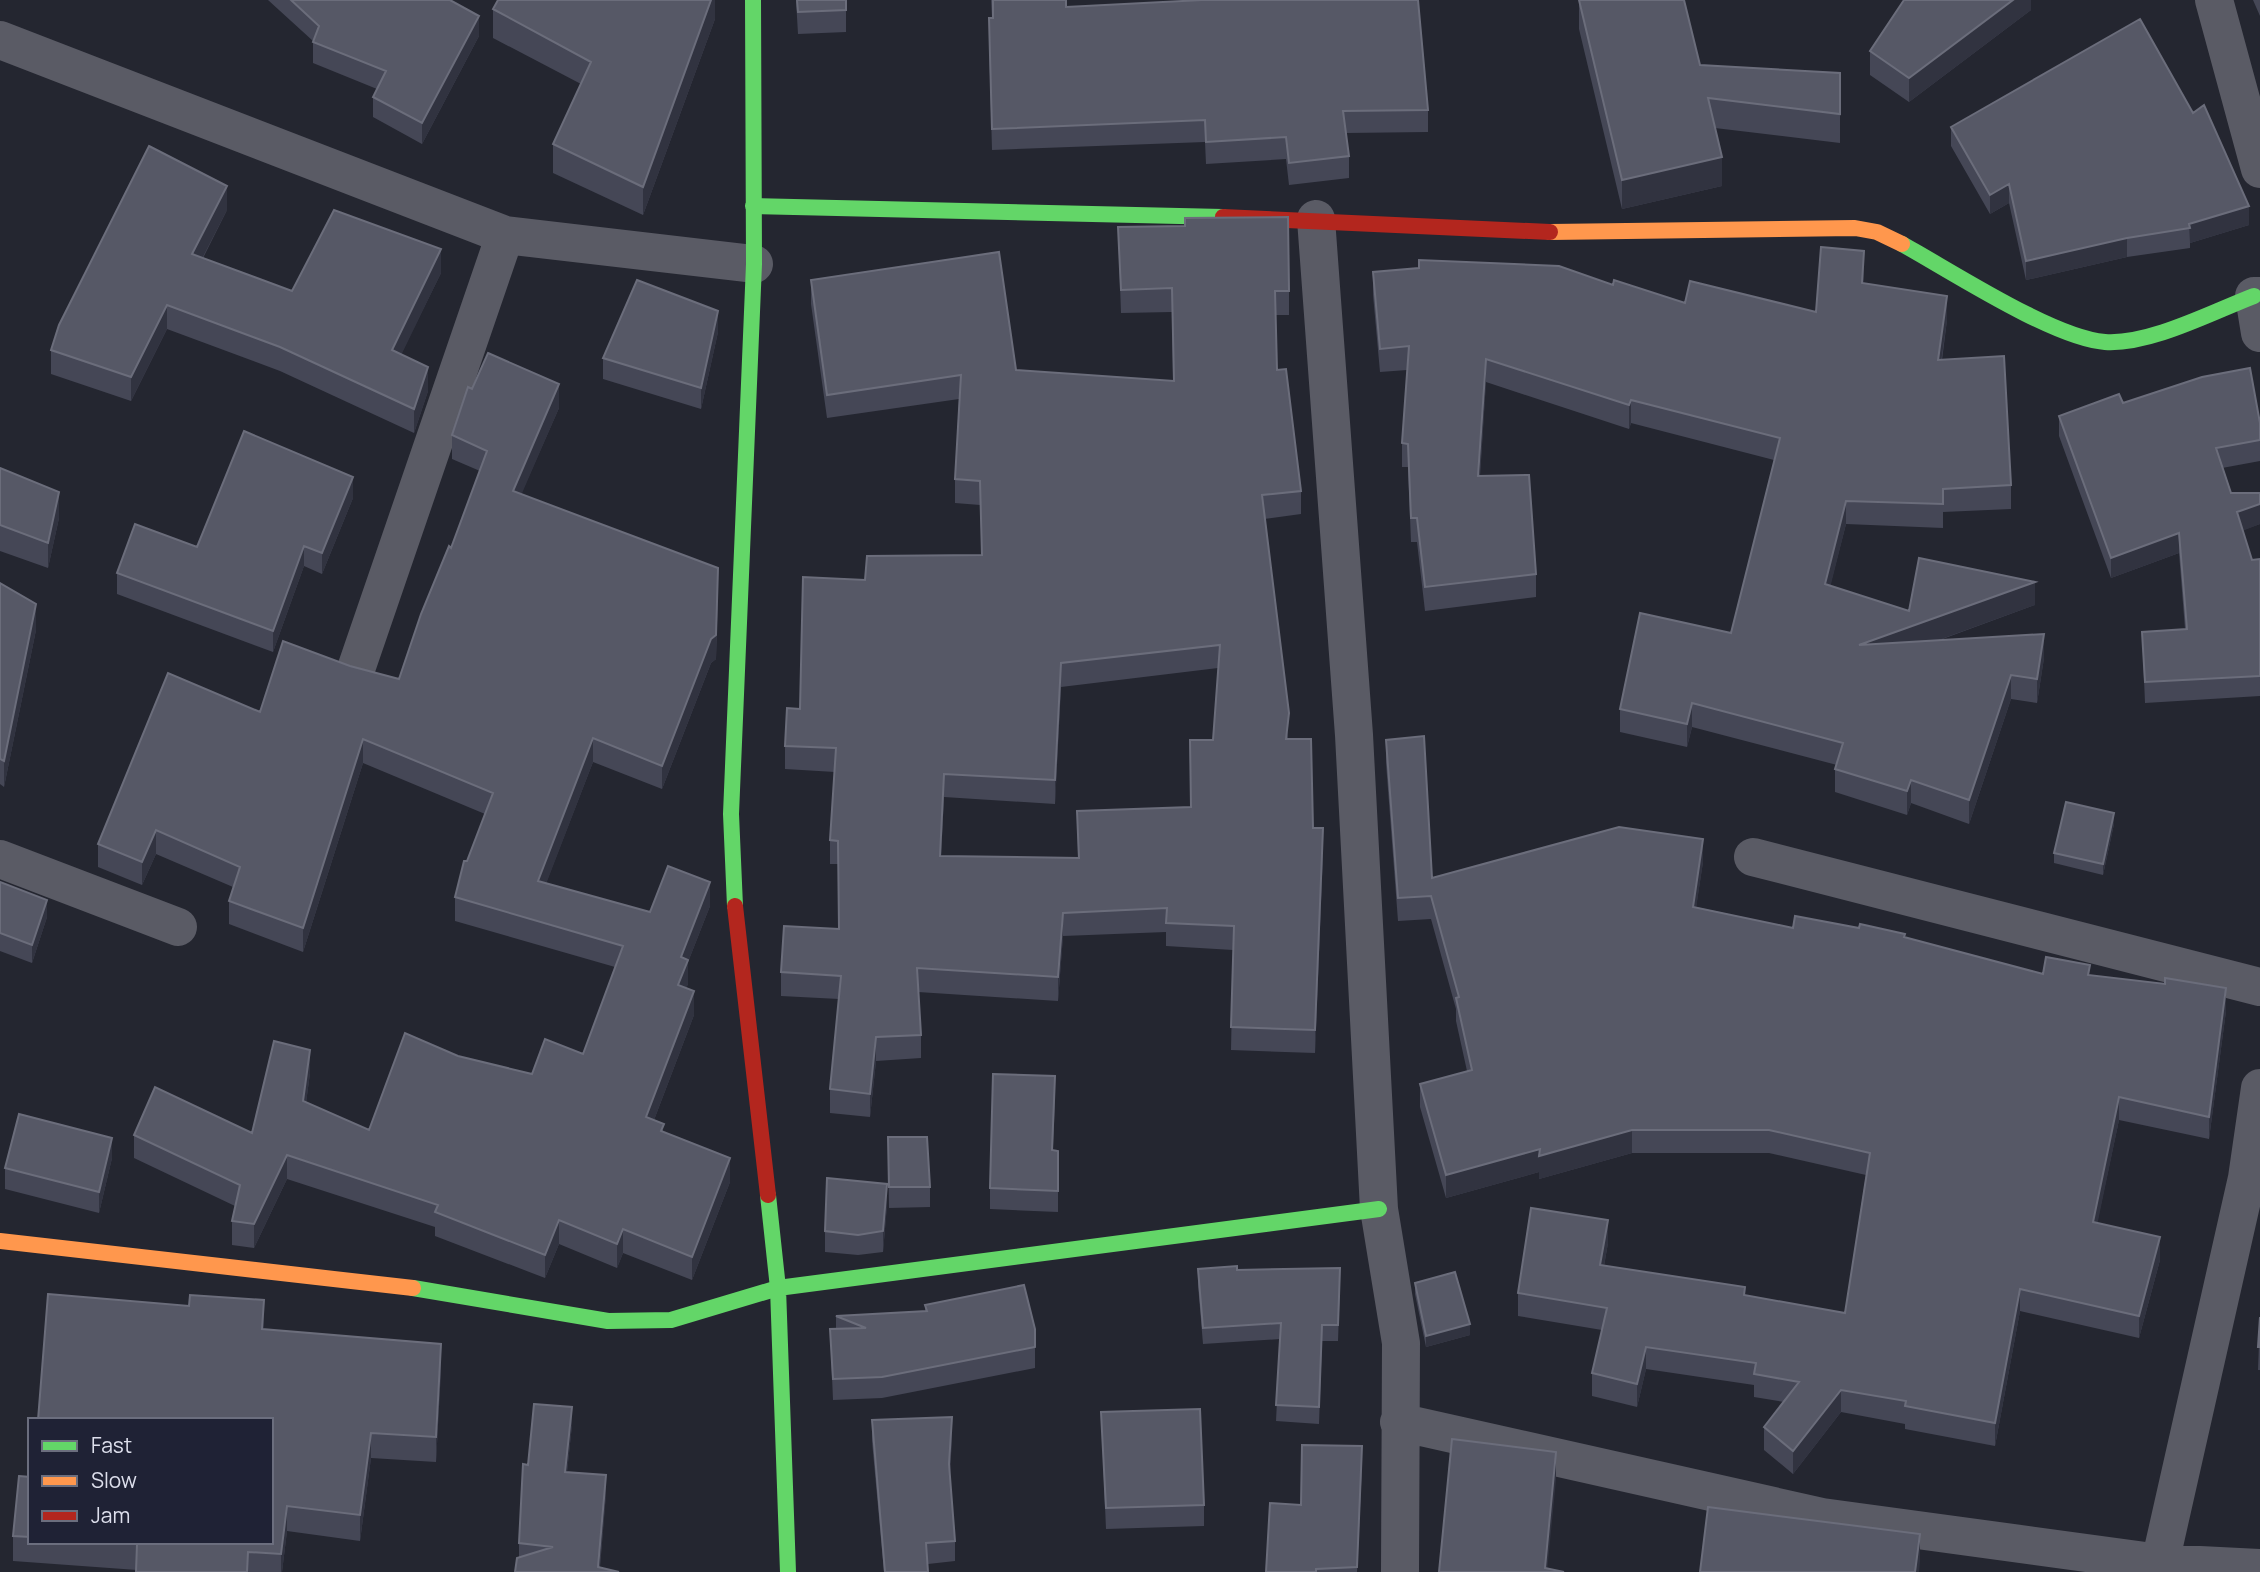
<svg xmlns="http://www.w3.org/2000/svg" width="2260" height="1572" font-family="Manrope,sans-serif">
<rect width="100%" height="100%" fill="#242630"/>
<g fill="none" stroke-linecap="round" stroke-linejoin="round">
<path stroke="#5a5b65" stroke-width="38" d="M2214,0L2260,169
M0,40L505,235L754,264
M1316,219L1354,735L1379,1209L1401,1343L1400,1572
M2260,296H2254L2260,333
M356,669L505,235
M1753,857L2260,987
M0,859L178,927
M1399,1422L1822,1517L2160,1563L2260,1568
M2160,1563L2247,1178L2260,1088"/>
<path stroke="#63d668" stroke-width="16" d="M753,206L1223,217
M1902,244C1951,271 2053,338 2105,342C2150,345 2212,312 2254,296
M735,906L731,814L754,264L753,0
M768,1195L778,1288L788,1572
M413,1288L608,1321L671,1320L778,1288L1379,1209"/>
<path stroke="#ff974d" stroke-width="16" d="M1550,232L1855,228L1877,232L1902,244
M0,1241L413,1288"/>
<path stroke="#b3261e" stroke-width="16" d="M1223,217L1550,232
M735,906L768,1195"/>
</g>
<path fill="#454756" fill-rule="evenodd" d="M268,0H450L479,36L422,144L373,117V97L377,89L313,63V41Z
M715,0V19L643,215L553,173V144L581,84L493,38V9Z
M796,0H846V32L798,34Z
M991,0H1066V7L1428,110V132L1346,133L1349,156V178L1289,185L1286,159L1206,164L1205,142L992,150L989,40V18H992Z
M1579,0L1700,65L1840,73V143L1715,128L1722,186L1622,209L1579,29Z
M2031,0V10L1909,102L1870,75V51Z
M2253,0H2260V16Z
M1951,127L2249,225L2190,243V248L2127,257L2026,280L2009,203L1990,214L1951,146Z
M227,210L203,258L292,291L441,273L401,354L428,391L414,433L280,371L167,329L131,401L51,374V350Z
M1118,227L1289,291V315H1276L1277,370L1301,491V514L1264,519L1288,739L1313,828L1323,852L1315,1053L1231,1050L1233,950L1166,946V932L1063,936L1058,1001L918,992L921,1035V1058L876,1061L870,1117L830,1113V1089L839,999L781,996V972L838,929V864H830V840L835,772L785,769V746L800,709L865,580L982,555L980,505L955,503V479L959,399L827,418L811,304V280L1016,370L1173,381L1172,312L1121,313ZM1218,668L1213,740L1191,807L1077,811L1078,858L941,856L944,797L1055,804L1061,687Z
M1373,272L1613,285L1685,303L1816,312L1864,275L1863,283L1947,320L1942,360L2011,485V509L1943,512V528L1846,524L1830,586L1909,611L2035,605L1937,641L2044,658L2037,703L2011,699L1969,824L1911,803L1907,815L1835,792V769L1837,765L1692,727L1687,747L1620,732V709L1731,633L1774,460L1631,423L1629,429L1486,382L1480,476L1536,574V597L1425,611L1417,542H1411L1408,467H1402V443L1407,370L1380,372L1373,295Z
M718,332L701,409L603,379V358Z
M472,389L559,408L521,494L718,592L716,659L711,663L662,789L593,762L546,883L650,912L710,906L688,962V984L686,988L694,1015L654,1120L664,1132L730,1182L692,1280L623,1253L617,1268L559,1244L545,1278L435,1236V1227L287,1179L254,1248L232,1245V1221L235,1206L134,1158V1135L252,1133L310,1073L306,1103L369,1130L458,1056L532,1074L583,1054L615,967L455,921V897L467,861L485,814L363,763L303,952L229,924V901L233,887L156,854L142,885L98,867V844L260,712L350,666L399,679L451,548L480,471L452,459V435Z
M2123,403L2260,423V461L2222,468L2231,493H2260V524L2243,530L2252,560L2260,559V696L2145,703L2142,632L2185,629L2179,553L2111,578L2059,436V416Z
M0,468L59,518L48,568L0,551Z
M353,498L322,574L304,566L273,652L117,594V573Z
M0,583L36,630L4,787L0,784Z
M1386,740L1432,878L1703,862L1696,907L1793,928L1905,937L2043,974L2090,975L2226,1011L2209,1139L2119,1120L2097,1223L2160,1260L2139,1338L2020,1311L1995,1446L1905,1429V1424L1841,1412L1793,1474L1764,1450V1427L1784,1402L1754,1397V1385L1646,1369L1637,1407L1592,1396V1373L1602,1330L1518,1316V1293L1608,1243L1604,1266L1745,1295L1845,1313L1866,1175L1769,1153H1632L1539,1179V1172L1446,1198L1420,1107V1084L1467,1071L1456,1021V1009L1431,919L1398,921L1386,763Z
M2114,824L2103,875L2054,863V853Z
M0,882L47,917L32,963L0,951Z
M1055,1097L1053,1150L1058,1151V1212L990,1209V1188Z
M888,1137L930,1187V1207L889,1208Z
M112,1158L99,1213L5,1189V1168Z
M887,1205L883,1252L858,1255L825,1252V1231Z
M1198,1269L1237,1270L1340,1285L1338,1341H1322L1319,1424L1276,1421L1280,1339L1203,1344L1198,1285Z
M1415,1283L1470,1335L1426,1347L1415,1294Z
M925,1305L1035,1329V1368L882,1398L833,1400L830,1329H836V1316L925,1312Z
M2260,1317V1370H2258Z
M264,1330L441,1370L436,1462L371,1458L360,1541L287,1531L282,1572H136L137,1570L13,1561V1536L30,1477V1542H271Z
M1101,1412L1204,1505V1526L1106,1529Z
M872,1420L952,1438L950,1474L955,1541V1561L928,1564V1572H884L872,1441Z
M572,1425L567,1472L606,1494L600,1567L519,1558V1543L528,1465Z
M1362,1466L1357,1572H1266L1301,1505Z"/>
<path fill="#313340" d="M711,0H715V19L643,215V187Z
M2013,0H2031V10L1909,102V78Z
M479,16V36L422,144V123Z
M1722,157V186L1622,209V180Z
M2009,184V203L1990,214V195Z
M227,186V210L192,278V254Z
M2249,206V225L2190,243L2189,224Z
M2127,238V257L2026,280V261Z
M441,249V273L392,374V350Z
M1864,251V275L1862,306V283Z
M1947,296V320L1938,383V360Z
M167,305V329L131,401V377Z
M718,311V332L701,409V388Z
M1486,359V382L1478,500V476Z
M428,367V391L414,433V409Z
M559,384V408L513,514V491Z
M1631,400V423L1629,429V405Z
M353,477V498L322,574V553Z
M59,492V518L48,568V543Z
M1846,501V524L1825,608V584Z
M2260,504V524L2237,533V512Z
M2179,533V553L2111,578V558Z
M304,546V566L273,652V631Z
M718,568L716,659L711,663L662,789V766Z
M2035,582V605L1859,669V645Z
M36,604V630L4,787V761Z
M2044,634V658L2037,703V679Z
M1061,663V687L1055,804V780Z
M2011,675V699L1969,824V800Z
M1692,703V727L1687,747V724Z
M593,738V762L538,905V881Z
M363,739V763L303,952V928Z
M944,774V797L940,880V856Z
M1911,780V803L1907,815V791Z
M2114,813V824L2103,875V864Z
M1323,828V852L1315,1053V1030Z
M156,830V854L142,885V862Z
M1703,839V862L1693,929V907Z
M710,882V906L688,962V984L678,1009V985L681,957Z
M47,900V917L32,963V945Z
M1063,913V936L1058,1001V977Z
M2226,988V1011L2209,1139V1117Z
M694,991V1015L646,1141V1117Z
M876,1037V1061L870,1117V1094Z
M310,1050V1073L303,1125V1101Z
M2119,1097V1120L2093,1245V1222Z
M1632,1130V1153L1539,1179V1172L1446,1198V1175L1540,1149Z
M112,1138V1158L99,1213V1192Z
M287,1155V1179L254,1248V1224Z
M730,1158V1182L692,1280V1257Z
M887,1184V1205L883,1252V1231Z
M559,1220V1244L545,1278V1255Z
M1608,1220V1243L1600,1288V1265Z
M623,1229V1253L617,1268V1244Z
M2160,1237V1260L2139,1338V1316Z
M2020,1289V1311L1995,1446V1423Z
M264,1300V1326L262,1355V1329Z
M1470,1324V1335L1426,1347V1336Z
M441,1344V1370L436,1462V1437Z
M1646,1347V1369L1637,1407V1384Z
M1841,1390V1412L1793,1474V1451Z
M572,1407V1425L565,1490V1472Z
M952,1417V1438L949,1485V1464Z
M371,1433V1458L360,1541V1515Z
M1362,1446V1466L1357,1572V1567Z
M1556,1452V1480L1547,1572H1545Z
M606,1475V1494L599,1572H598Z
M287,1506V1531L282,1572H281V1554Z
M1920,1534V1562L1919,1572H1915Z"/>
<path fill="#565866" stroke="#6b6d7b" stroke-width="2" fill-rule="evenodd" d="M291,0H450L479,16L422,123L373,97L386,71L313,42L319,26Z
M498,0H711L643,187L553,144L591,62L493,9Z
M797,0H846V10L798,12Z
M993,0H1066V7L1202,0H1418L1428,110L1343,111L1349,156L1289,163L1286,137L1206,142L1205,120L992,129L989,18H993Z
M1579,0H1684L1700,65L1840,73V114L1708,98L1722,157L1622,180Z
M1904,0H2013L1909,78L1870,51Z
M2140,19L2193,113L2204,105L2249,206L2189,224L2190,228L2127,238L2026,261L2009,184L1990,195L1951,127Z
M149,146L227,186L192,254L292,291L334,210L441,249L392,350L428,367L414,409L280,347L167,305L131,377L51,350L59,325Z
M1288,217L1289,291H1275L1277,370L1286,369L1301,491L1262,495L1289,713L1286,739H1311L1313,828H1323L1315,1030L1231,1027L1234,926L1166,923L1167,908L1063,913L1058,977L917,968L921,1035L876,1037L870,1094L830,1089L841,976L781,972L784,926L839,929L838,841L830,840L836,748L785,746L787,708L800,709L803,577L865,580L867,556L982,555L980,481L955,479L961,375L827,395L811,280L999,252L1016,370L1174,381L1172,288L1121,290L1118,227L1185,226V218ZM1220,645L1213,740H1190L1191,807L1077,811L1079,858L940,856L944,774L1055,780L1061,663Z
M1821,247L1864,251L1862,283L1947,296L1938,360L2004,356L2011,485L1943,489V504L1846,501L1825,584L1909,611L1919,558L2035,582L1859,645L2044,634L2037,679L2011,675L1969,800L1911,780L1907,791L1835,769L1843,743L1692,703L1687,724L1620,709L1640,613L1731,633L1780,438L1631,400L1629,405L1486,359L1478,476L1529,475L1536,574L1425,587L1417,518H1411L1408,444L1402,443L1409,346L1380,349L1373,272L1419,268V260L1559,266L1613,285L1614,280L1685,303L1690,281L1816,312Z
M637,280L718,311L701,388L603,358Z
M488,353L559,384L513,491L718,568L716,635L711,639L662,766L593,738L538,881L650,912L668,866L710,882L681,957L688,960L678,985L694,991L646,1117L664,1124L661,1131L730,1158L692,1257L623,1229L617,1244L559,1220L545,1255L435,1212L438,1205L287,1155L254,1224L232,1221L240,1185L134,1135L155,1087L252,1133L274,1041L310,1050L303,1101L369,1130L405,1033L458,1056L532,1074L545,1039L583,1054L623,946L455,897L464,861H467L493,793L363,739L303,928L229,901L240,867L156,830L142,862L98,844L168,673L260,712L283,641L350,666L399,679L421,614L449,546L451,548L487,451L452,435L468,387L472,389Z
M2250,368L2260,423V440L2216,448L2231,493H2260V504L2237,512L2252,560L2260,559V676L2145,682L2142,632L2187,629L2179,533L2111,558L2059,416L2119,394L2123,403L2202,377Z
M244,431L353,477L322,553L304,546L273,631L117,573L135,524L197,547Z
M0,468L59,492L48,543L0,525Z
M0,583L36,604L4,761L0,759Z
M1424,736L1432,878L1619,827L1703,839L1693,907L1793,928L1795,916L1859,928L1860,924L1905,934L1904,937L2043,974L2046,957L2090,965L2088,975L2165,984V978L2226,988L2209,1117L2119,1097L2093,1222L2160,1237L2139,1316L2020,1289L1995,1423L1905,1406L1906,1401L1841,1390L1793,1451L1764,1427L1799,1382L1754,1374L1756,1363L1646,1347L1637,1384L1592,1373L1607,1308L1518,1293L1531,1208L1608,1220L1600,1265L1745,1287L1744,1295L1845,1313L1870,1153L1769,1130H1632L1539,1156L1540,1149L1446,1175L1420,1084L1472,1070L1456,998L1459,997L1431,896L1398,898L1386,740Z
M2066,802L2114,813L2103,864L2054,853Z
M0,882L47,900L32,945L0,933Z
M993,1074L1055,1076L1052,1150L1058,1151V1191L990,1188Z
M19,1114L112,1138L99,1192L5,1168Z
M888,1137H927L930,1187H889Z
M827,1178L887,1184L883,1231L858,1235L825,1231Z
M1237,1266V1270L1340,1268L1338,1325H1322L1319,1407L1276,1405L1281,1323L1203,1328L1198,1269Z
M1455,1272L1470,1324L1426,1336L1415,1283Z
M1024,1285L1035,1329V1347L882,1377L833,1379L830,1329L866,1328L836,1316L927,1311L925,1305Z
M48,1294L189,1306L190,1295L264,1300L262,1329L441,1344L436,1437L371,1433L360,1515L287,1506L281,1554L248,1552L247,1572H136L137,1544L108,1542H271V1420H38Z
M2260,1317V1347H2258Z
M534,1404L572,1407L565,1472L606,1475L598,1567L619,1572H515L517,1558L553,1547L519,1543L523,1464L528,1465Z
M1200,1409L1204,1505L1106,1508L1101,1412Z
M952,1417L949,1464L955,1541L926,1543L928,1572H885L872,1420Z
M1452,1439L1556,1452L1545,1568L1564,1572H1439Z
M1302,1445L1362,1446L1357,1567L1316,1569V1572H1266L1270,1503L1301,1505Z
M19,1476L30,1477V1537L13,1536Z
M1708,1507L1920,1534L1915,1572H1700Z"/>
<rect x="28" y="1418" width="245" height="126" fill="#1f2235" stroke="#6b6e7e" stroke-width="2"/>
<rect x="42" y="1441" width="35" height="10" fill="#63d668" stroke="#6b6e7e" stroke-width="2"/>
<text x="91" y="1453" font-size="21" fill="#dddfec">Fast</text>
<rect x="42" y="1476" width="35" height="10" fill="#ff974d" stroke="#6b6e7e" stroke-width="2"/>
<text x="91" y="1488" font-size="21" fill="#dddfec">Slow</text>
<rect x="42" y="1511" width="35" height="10" fill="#b3261e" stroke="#6b6e7e" stroke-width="2"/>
<text x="91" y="1523" font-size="21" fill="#dddfec">Jam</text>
</svg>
